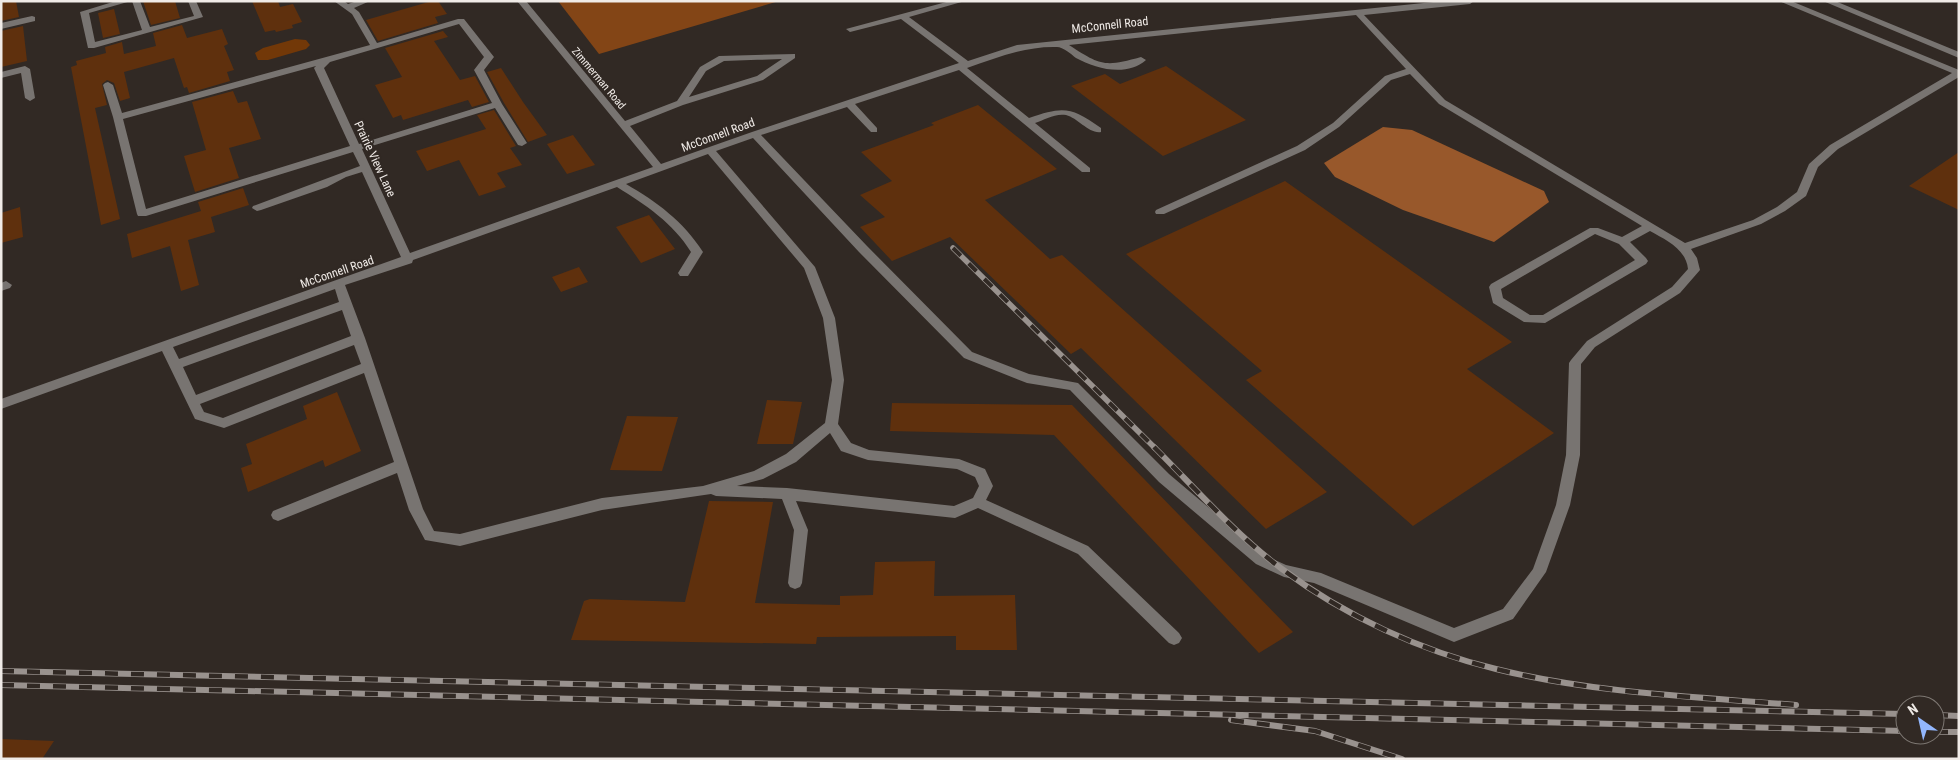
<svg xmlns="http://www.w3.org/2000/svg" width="1960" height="760" font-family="'Roboto Condensed',sans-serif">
<rect width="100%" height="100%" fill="#312924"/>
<path fill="#723808" d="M295,39L306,40L310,45L306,49L268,60H258L255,53L263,48Z"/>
<path fill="#834516" d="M558,1H779L599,54Z"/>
<path fill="#98582b" d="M1383,127L1412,130L1544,191L1549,202L1494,242L1403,210L1335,177L1324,163Z"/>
<path fill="#5f300d" d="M1,1H16L19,17L1,21Z
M143,1H175L180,18L151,25Z
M252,1H278L280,7L293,4L302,22L292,25L293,28L276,32L275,30L265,32Z
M432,1H438L447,14L435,17L438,23L378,41L366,20Z
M114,9L120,34L103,38L98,13Z
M182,25L187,38L222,29L228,44L224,46L234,70L227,72L230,81L189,93L187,87L184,88L174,58L124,72L130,98L120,101L114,83L107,80L102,84L107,105L95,108L120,219L101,225L71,67L77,65L76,61L106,53L105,47L122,42L124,54L156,46L153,33Z
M23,26L27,61L1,67V31Z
M443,31L448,37L434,41L460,80L475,76L489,102L472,107L468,100L403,120L401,115L393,118L375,85L402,77L385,48Z
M1166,66L1246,120L1163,156L1071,86L1105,74L1120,84Z
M501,68L523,102L547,135L528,142L504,103L487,72Z
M233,91L238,103L247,101L261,139L229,148L239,178L195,192L184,156L206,150L192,102Z
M978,105L1057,169L985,200L1050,259L1062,255L1327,492L1266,529L1081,348L1071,354L950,237L892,261L860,227L885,217L860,195L892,181L861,152L934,125L931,123Z
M494,110L516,146L510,148L522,165L497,173L506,187L479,196L459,160L427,171L416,151L486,129L477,115Z
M573,135L595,165L567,174L547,144Z
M1959,152V210L1909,186Z
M1285,181L1512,342L1467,369L1554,433L1413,526L1246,380L1262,371L1126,254Z
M243,188L249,205L211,217L215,232L188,240L199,285L181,291L170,246L132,258L127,234L201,211L198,202Z
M20,207L23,237L1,243V213Z
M649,215L675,249L641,263L616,227Z
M579,267L588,282L561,292L552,277Z
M337,392L361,451L325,467L323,460L248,492L241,468L252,464L246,444L307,419L303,406Z
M767,400L802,402L793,444H757Z
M892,403L1072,405L1293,632L1259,653L1054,435L890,431Z
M627,416L678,417L662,471L610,470Z
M709,501L773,502L755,603L840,605V596L873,595L875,562L935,561L934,596L1015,595L1017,650H956V636L817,637L816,644L571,640L584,601L590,599L685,602Z
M1,739L54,741L42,759H1Z"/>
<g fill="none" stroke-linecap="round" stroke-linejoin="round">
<path fill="#787471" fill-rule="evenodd" d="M116,1H131L89,13L95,42L142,30L132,1H140L150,27L194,16L188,1H196L203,17L94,48H88L80,12Z
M334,1H344L348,4L357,1H370L354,8L359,12L377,43L458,19H464L494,57L484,70L502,104L527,143L522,146L518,145L495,108L362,149L410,253L653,167L517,1H526L625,121L677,101L700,67L719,56L795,54V58L763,80L683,105L630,126L661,164L752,132L959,63L901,19L850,32L846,29L950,1H965L909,17L968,61L1017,45L1443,1H1474L1470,4L1364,15L1445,100L1685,243L1753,220L1777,207L1797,192L1809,164L1830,145L1952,73L1779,1H1791L1959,70V77L1838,149L1818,167L1806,196L1785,211L1761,224L1691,249L1697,258L1700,270L1680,293L1595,347L1581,364L1580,455L1570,505L1546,572L1513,619L1454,642L1314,583L1284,577L1256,564L1159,482L1070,390L1027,383L964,358L859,252L753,138L716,151L815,267L835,318L844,380L838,424L851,443L869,450L959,459L985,469L993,486L986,500L1088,546L1179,633L1182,638L1179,643L1174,645L1169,643L1078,554L978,508L955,518L796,501L808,530L802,583L800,587L795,589L790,587L788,583L794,530L782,499L716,496L711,494L602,510L460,546L425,540L409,510L397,473L283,519L278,521L273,519L271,515L273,511L394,462L364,373L224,428L195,419L162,351L1,409V399L401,257L362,172L346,177L327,187L261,210L257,211L252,208L253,206L360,166L353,152L146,216H138L137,214L113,117L103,85L105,83L108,82L113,85L122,113L370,45L352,14ZM1356,15L1406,69L1385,76L1333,123L1297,146L1156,210L1155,212L1156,214H1164L1305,150L1339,127L1391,80L1410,74L1439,104L1642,226L1622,237L1598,228H1590L1491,284L1489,287L1493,303L1524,322L1545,323L1646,264L1648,261L1646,258L1630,242L1650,231C1666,240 1686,249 1688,269L1672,287L1587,341L1571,360L1569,363L1566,455L1556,505L1533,569L1503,609L1454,628L1321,573L1286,565L1266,556L1169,474L1078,383L1029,374L972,352L867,246L761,135L847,107L871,132H877V128L855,104L959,70L1082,172H1090V168L1035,123C1044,120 1055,113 1066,115C1078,118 1089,134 1101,132V128C1071,107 1064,106 1029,118L967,68C996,58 1025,46 1057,47C1063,47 1071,54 1076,58C1096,69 1127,77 1146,60L1141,57C1105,67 1101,66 1069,45ZM459,24L484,57L474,70L492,103L359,144L324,68L330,62ZM782,59L757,76L689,97L706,71L724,61ZM316,66L314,68L350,146L146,209L123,119ZM708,154L804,268L823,318L832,380L825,423L786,454L754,471L703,486L602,498L460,534L434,531L423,509L365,338L345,285L412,263L413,260L617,187C646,205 673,223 691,252L678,273L680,276H688L703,252C683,221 657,202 626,184ZM1595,234L1619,244L1635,260L1543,315H1530L1503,298L1501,289ZM335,289L339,302L179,359L173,347ZM342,310L351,336L196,395L183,367ZM354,345L361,364L223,418L204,412L200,404ZM830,433L841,451L868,460L957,469L975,477L979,486L973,498L954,506L787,488L737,486L763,479L796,462Z
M1823,1H1835L1959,52V58Z
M32,16L35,17V21L1,29V23Z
M25,66L30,69L35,98L30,101L25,98L21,73L1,78V72Z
M6,281L12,285L10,288L1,291V283Z"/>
<g stroke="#99928e" stroke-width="5.5">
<path id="rail-far1" d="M953,248L1155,448"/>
</g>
<g stroke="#99928e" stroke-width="6">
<path id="rail" d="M1154,447C1195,488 1236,535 1282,569C1345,616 1421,651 1496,669C1592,693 1698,697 1796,705
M1,671L1905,714
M1,685L1905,731
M1935,715L1959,716
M1231,720L1315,731L1402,759
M1935,732H1959"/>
</g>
<use href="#rail-far1" stroke="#312924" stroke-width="4" stroke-dasharray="11" stroke-linecap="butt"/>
<use href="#rail" stroke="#312924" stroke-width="4.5" stroke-dasharray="13" stroke-linecap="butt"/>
</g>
<g text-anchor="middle" stroke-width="4.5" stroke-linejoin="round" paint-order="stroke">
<g font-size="11" fill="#f0ebe7" stroke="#312924">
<text transform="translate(599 78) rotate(50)" y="4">Zimmerman Road</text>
</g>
<g font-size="12" fill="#f0ebe7" stroke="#312924">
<text transform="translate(1110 25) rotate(-6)" y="4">McConnell Road</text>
<text transform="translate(718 135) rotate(-20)" y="4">McConnell Road</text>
<text transform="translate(375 159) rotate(65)" y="4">Prairie View Lane</text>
<text transform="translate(337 272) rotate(-19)" y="4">McConnell Road</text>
</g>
</g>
<rect width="1960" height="760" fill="none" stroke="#f0ebe7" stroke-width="5"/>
<g transform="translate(1920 720) rotate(326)"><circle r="24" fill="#312924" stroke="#7d7772"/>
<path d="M0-4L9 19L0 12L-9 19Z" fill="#93b7fd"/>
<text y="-8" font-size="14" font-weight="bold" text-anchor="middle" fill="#f0ebe7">N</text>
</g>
</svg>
